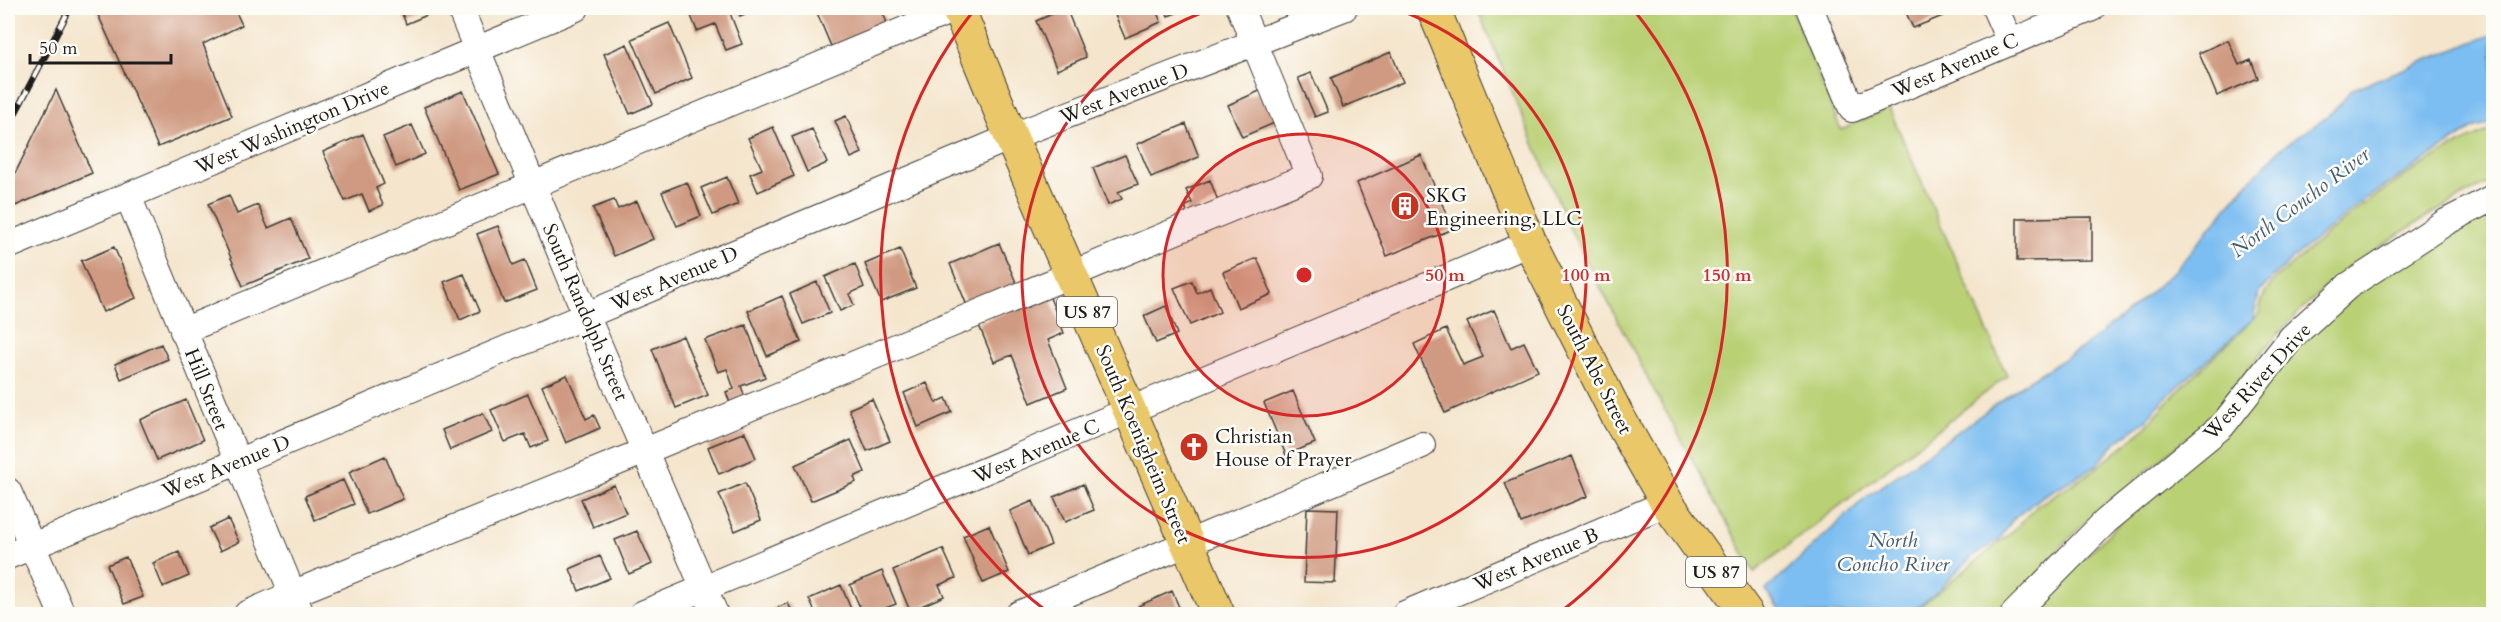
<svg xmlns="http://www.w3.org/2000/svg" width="2501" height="622" font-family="Cardo,serif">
<rect width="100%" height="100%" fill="#fdfcf7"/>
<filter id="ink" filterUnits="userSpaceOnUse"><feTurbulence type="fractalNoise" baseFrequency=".0167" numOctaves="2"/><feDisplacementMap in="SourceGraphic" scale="12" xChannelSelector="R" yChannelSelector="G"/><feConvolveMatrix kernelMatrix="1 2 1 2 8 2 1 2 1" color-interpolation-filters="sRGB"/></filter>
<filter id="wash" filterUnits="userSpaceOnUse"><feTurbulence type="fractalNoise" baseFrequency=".008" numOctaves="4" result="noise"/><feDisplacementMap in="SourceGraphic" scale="24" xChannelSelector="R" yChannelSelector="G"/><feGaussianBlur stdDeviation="1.35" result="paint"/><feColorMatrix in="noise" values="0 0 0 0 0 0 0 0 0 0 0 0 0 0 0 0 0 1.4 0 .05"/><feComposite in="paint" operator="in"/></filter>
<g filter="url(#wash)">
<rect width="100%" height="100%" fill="#f4e5cc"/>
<path fill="#b9d075" stroke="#6a7648" stroke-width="1.5" d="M1477,8H1791L1841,130L1889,108L2007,376L1754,572L1655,392L1569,227Z
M2493,128V180C2415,221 2337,268 2277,335C2251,363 2231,395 2204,422C2167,457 2124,487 2086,522C2056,549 2031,583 2006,614H1911L2011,533L2038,505L2093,471L2144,429L2173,396L2259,314C2261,286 2284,272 2304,254C2351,212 2404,173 2460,144C2471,138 2483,134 2493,128Z
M2493,209V614H2027L2337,309L2424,247Z"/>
<path fill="#7cbef1" stroke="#4c6d86" stroke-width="1.5" d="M2493,34V123L2475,127L2367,198L2293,258L2259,292L2253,319L2164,399L2146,421L2116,442L2096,466L2043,496L2013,519L1999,540L1974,555L1932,596L1908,614H1782L1766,590L1864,499L2031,379L2082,348L2133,308L2174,271L2247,184L2281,148L2328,116L2353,89Z"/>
<g id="blocks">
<path fill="#cf9a81" d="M95,8H234L242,25L203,44L232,116L158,147Z
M400,8H424L427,15L406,24Z
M688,8H728L742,44L726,50L715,24L697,31Z
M737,8H759L740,16Z
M815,8H881L889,28L833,51Z
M1066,8L1086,57L1057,70L1036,21Z
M1112,8H1155L1161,22L1125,38Z
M1165,8H1189L1168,16Z
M1904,8H1954L1955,11L1913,28Z
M669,23L692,78L656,94L632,39Z
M2228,40L2239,65L2251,60L2258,78L2217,96L2199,53Z
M627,44L653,104L630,114L604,54Z
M1391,52L1403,82L1343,107L1331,78Z
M1311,73L1328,112L1315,117L1298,78Z
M1264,89L1279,121L1242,137L1228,105Z
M56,90L92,173L8,209V188Z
M463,91L499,174L459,190L424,107Z
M846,116L862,153L851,158L835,121Z
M1186,124L1199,157L1151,177L1137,144Z
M412,125L425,154L396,167L383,137Z
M773,127L794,176L758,192L750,174L762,169L748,138Z
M812,129L827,163L807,172L792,137Z
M363,134L384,184L376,188L383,205L369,211L362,194L345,201L323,152Z
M1125,155L1138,184L1118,192L1122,199L1108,205L1093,168Z
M1421,155L1453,229L1387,256L1357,183Z
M727,177L738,204L713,215L701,188Z
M1210,180L1218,201L1188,214L1185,207L1192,203L1186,190Z
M687,182L701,216L677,226L662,192Z
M229,195L237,214L258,205L268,228L291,218L308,259L243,286L208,204Z
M614,200L618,209L637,201L653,239L614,256L593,208Z
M2092,217V260L2017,261V218Z
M498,226L513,265L525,260L537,290L504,303L477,234Z
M999,243L1018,287L968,308L950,264Z
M114,247L136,298L103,312L81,261Z
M900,249L916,288L881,302L865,264Z
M1257,258L1272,294L1238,308L1223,272Z
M855,264L864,287L849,294L854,305L840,311L825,277Z
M464,274L480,311L460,320L444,282Z
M1192,281L1197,293L1210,287L1220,312L1190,325L1174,288Z
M817,282L830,313L803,324L790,294Z
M1049,295L1064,333L1048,340L1067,388L1031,403L1012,355L994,362L978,323Z
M782,296L801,342L767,356L748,311Z
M1166,306L1177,334L1156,343L1144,316Z
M1494,310L1511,348L1524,342L1538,371L1445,413L1414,344L1446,329L1463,365L1483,357L1467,322Z
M746,325L765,377L741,386L746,400L731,406L726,392L734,389L727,369L718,372L705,340Z
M683,336L708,395L676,408L652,349Z
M161,344L168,359L121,379L115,364Z
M567,375L586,419L594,415L600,428L566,443L542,386Z
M927,383L936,403L946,398L952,412L918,427L904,393Z
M1293,391L1315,443L1286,455L1264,403Z
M528,394L548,441L531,448L525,434L505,442L491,410Z
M872,399L890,441L867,451L849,409Z
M186,400L203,440L157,460L140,420Z
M483,413L492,432L450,450L442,430Z
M745,432L756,458L719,474L708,447Z
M851,440L865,472L854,477L856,482L811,501L795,465Z
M385,456L403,499L367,514L349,472Z
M1572,456L1588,496L1521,523L1505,483Z
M343,480L354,504L315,520L305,496Z
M745,483L761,520L735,531L719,494Z
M1083,484L1094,510L1065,522L1054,497Z
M614,485L626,513L593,527L581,499Z
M1033,501L1051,545L1028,555L1010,511Z
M1307,508L1338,509L1335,583L1304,582Z
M228,519L239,542L220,551L209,528Z
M989,525L1009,572L983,583L963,536Z
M637,531L652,564L629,574L615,540Z
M943,549L956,578L939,585L944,596L910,611L893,570Z
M179,552L189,576L163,587L153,563Z
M600,556L610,578L579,591L570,569Z
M126,557L143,597L124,604L107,565Z
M882,571L896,604L870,614H863L850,585Z
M841,585L853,614H816L809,599Z
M1172,591L1182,614H1142L1138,606Z
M788,603L793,614H766L765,613Z"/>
</g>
</g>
<g filter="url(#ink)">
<use href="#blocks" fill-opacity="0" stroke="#3c3a36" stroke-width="1.5"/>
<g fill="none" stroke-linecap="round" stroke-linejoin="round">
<g stroke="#3c3a36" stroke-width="28">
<path id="minor" d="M460,8L586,315L715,614
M1810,8L1852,109L2092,8
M1995,8L2010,42
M128,196L301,614
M8,246L576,8
M183,331L957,8
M8,491L62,614
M8,556L237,462L1011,137L1344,8
M247,614L292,594L645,451L1309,176L1240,8
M642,614L1530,243
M1019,614L1422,445
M1405,614L1667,503
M2014,614L2106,521L2222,426L2292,337L2348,286L2446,222L2494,197"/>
</g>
<g stroke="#3c3a36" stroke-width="35">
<path id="major" d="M958,8L1011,137L1218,614
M1433,8L1530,243L1617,415L1667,503L1747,614"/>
</g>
<use href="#minor" stroke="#fff" stroke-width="26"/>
<use href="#major" stroke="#eac769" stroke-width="33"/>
<g stroke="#1c1c1c" stroke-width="7">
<path id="rail" d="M8,127L70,8"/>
</g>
<use href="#rail" stroke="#fdfcf7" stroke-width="4.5" stroke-dasharray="14" stroke-linecap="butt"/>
</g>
</g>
<circle cx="1304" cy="275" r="141" fill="#d62828" fill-opacity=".12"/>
<g fill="none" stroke="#d62828" stroke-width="3">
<circle cx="1304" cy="275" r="141"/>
<path d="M1393 8A282 282 0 1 1 1215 8"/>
<path d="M1049 613A423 423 0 0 1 975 9M1633 9A423 423 0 0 1 1559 613"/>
</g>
<defs>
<g id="building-disc" transform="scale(1.5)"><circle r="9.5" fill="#c8321e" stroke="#fdfcf7"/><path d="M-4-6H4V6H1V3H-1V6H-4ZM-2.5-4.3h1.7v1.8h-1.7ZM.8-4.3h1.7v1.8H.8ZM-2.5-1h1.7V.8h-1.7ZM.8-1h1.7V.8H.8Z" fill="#fff"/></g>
<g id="church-disc" transform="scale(1.5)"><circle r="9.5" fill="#c8321e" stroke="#fdfcf7"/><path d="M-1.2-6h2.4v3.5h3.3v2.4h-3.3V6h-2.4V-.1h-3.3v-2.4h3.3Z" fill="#fff"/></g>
</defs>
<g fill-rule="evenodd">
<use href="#building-disc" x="1405" y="206"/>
<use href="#church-disc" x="1194" y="447"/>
</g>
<g text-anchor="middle" stroke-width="5" stroke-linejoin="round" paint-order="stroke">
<g fill="#fdfcf7" stroke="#605f5e" stroke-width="1.5">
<rect x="1057" y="297" width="60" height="30" rx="4.5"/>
<rect x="1686" y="557" width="60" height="30" rx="4.5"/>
</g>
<g font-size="18" font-weight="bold" fill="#1c1c1c">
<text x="1087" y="318">US 87</text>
<text x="1716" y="578">US 87</text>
</g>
<g font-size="20" fill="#1c1c1c" stroke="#fdfcf7">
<text transform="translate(1955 65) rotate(-23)" y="7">West Avenue C</text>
<text transform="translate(1124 93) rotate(-21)" y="7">West Avenue D</text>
<text transform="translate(292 127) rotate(-23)" y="7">West Washington Drive</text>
<text transform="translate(674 278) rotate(-23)" y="7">West Avenue D</text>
<text transform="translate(586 312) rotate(67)" y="7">South Randolph Street</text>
<text transform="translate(1595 369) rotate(63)" y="7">South Abe Street</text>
<text transform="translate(2257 381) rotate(-48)" y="7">West River Drive</text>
<text transform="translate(207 389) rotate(68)" y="7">Hill Street</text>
<text transform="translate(1144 444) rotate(67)" y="7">South Koenigheim Street</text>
<text transform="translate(1036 451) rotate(-23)" y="7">West Avenue C</text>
<text transform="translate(226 466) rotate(-22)" y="7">West Avenue D</text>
<text transform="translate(1536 559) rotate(-23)" y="7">West Avenue B</text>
</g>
<g font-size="20" fill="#1c1c1c" stroke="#fdfcf7" text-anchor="start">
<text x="1426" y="202">SKG<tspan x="1426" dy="23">Engineering, LLC</tspan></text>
<text x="1215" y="443">Christian<tspan x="1215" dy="23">House of Prayer</tspan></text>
</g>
<g font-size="21" font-style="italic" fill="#425d71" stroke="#fdfcf7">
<text transform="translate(2300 202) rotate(-37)" y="7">North Concho River</text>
<text x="1893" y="547">North<tspan x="1893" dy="24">Concho River</tspan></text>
</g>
</g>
<circle cx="1304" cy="275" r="9" fill="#d62828" stroke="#fdfcf7" stroke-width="3"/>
<g font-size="18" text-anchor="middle" font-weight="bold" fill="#d62828" stroke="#fdfcf7" stroke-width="5" stroke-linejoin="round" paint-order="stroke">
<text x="1445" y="281">50 m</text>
<text x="1586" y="281">100 m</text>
<text x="1727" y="281">150 m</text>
</g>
<rect width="2501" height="622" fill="none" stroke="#fdfcf7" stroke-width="30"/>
<path d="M30 54v9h141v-9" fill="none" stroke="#1c1c1c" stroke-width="3"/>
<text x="39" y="54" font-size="18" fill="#1c1c1c" stroke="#fdfcf7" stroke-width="4.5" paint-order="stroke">50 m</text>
</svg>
